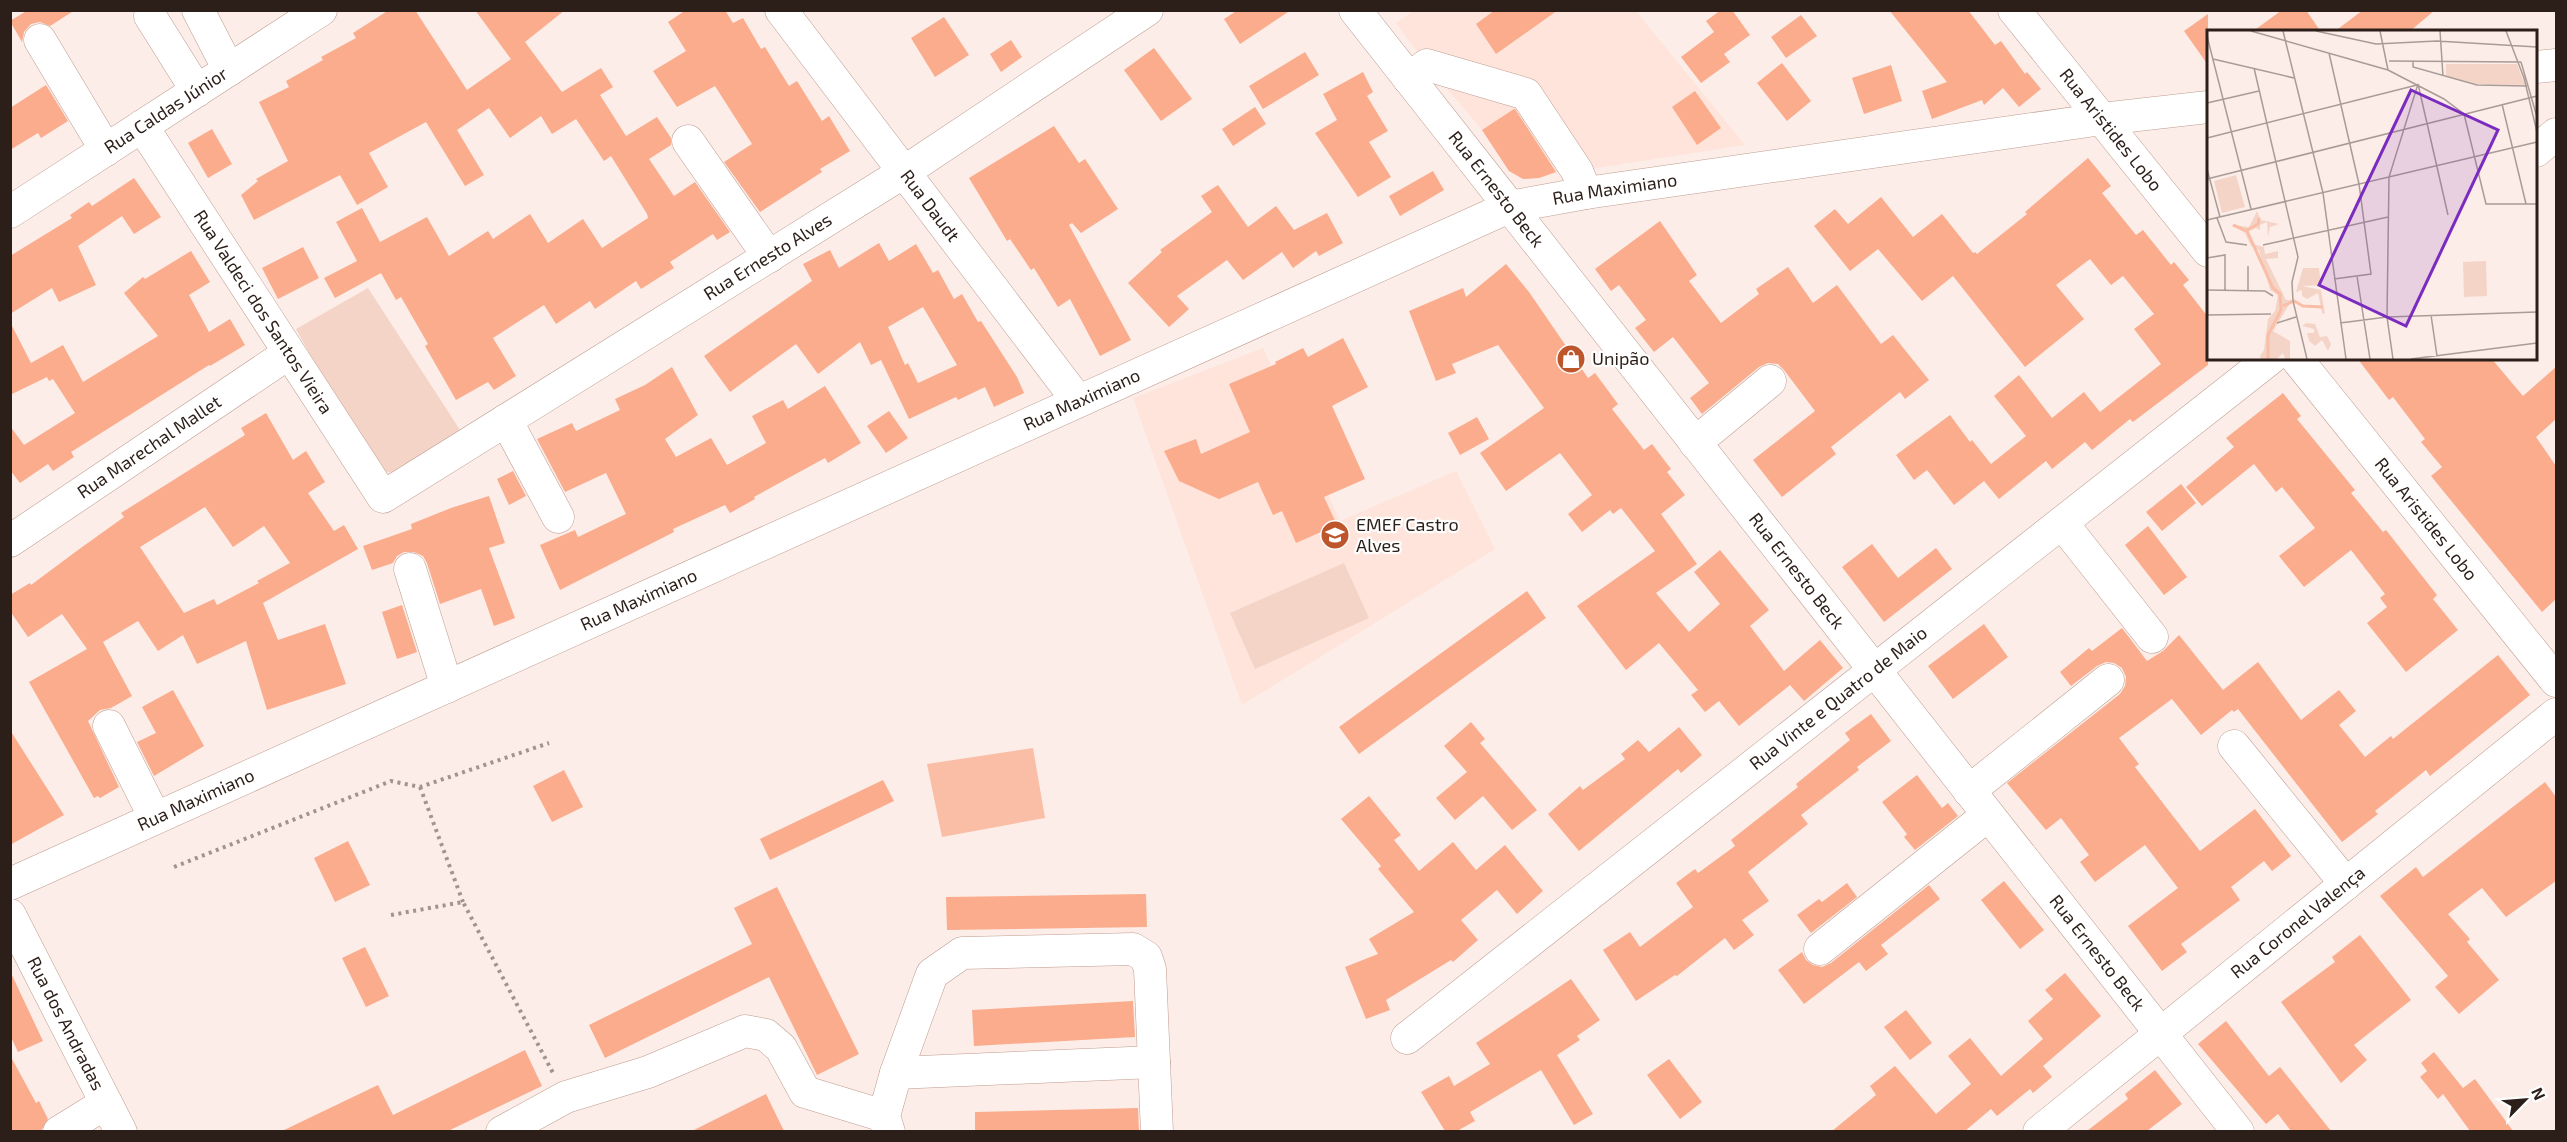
<svg xmlns="http://www.w3.org/2000/svg" width="2567" height="1142" font-family="'Exo 2',sans-serif">
<rect width="100%" height="100%" fill="#fcede8"/>
<path fill="#fee4da" d="M1413,11H1636L1745,145L1577,171L1567,169L1539,178L1523,179L1509,171L1482,130L1427,65L1396,23Z
M1263,348L1340,521L1456,471L1495,549L1242,705L1133,398Z"/>
<path fill="#f5d4c8" d="M368,288L462,433L400,473L384,472L367,459L296,329Z
M1344,563L1369,618L1255,669L1230,613Z"/>
<path fill="#fabea7" d="M1033,748L1045,818L942,837L927,764Z"/>
<path fill="#faac8d" fill-rule="evenodd" d="M28,10H75L50,26L40,22L31,24L24,32L22,42L10,21Z
M389,10H415L467,90L511,59L475,10H565L525,42L562,92L601,68L613,87L600,95L626,136L657,117L671,138V145L649,159L674,196L695,182L730,232L717,240L713,234L670,262L674,268L641,289L636,281L595,309L590,301L556,324L544,305L493,338L516,376L494,390L488,382L456,400L425,346L428,344L401,297L396,300L381,273L335,298L324,278L357,261L336,222L362,208L380,242L427,217L449,256L488,231L493,239L530,214L548,243L583,219L602,248L648,218L647,214L611,156L604,161L576,119L552,134L541,116L510,138L489,108L457,130L484,175L465,186L426,122L369,153L388,187L357,205L340,175L254,220L241,195L258,181L256,179L288,161L259,102L289,87L286,81L323,60L321,57L356,38L353,33Z
M686,10H725L733,23L743,18L761,49L765,47L789,86L797,81L822,121L829,116L850,151L820,169L822,172L760,212L724,162L752,144L715,86L677,107L653,71L686,51L668,22Z
M1238,10H1291L1240,44L1224,19Z
M1495,10H1558L1496,54L1476,24Z
M1721,10H1732L1750,35L1724,54L1730,62L1701,83L1681,57L1714,32L1706,21Z
M1889,10H1968L1995,45L2001,41L2025,74L2027,72L2041,89L2019,107L2003,88L1984,105L1982,100L1932,119L1922,91L1947,82Z
M2282,10H2306L2321,32H2252Z
M2363,10H2435L2409,32H2334Z
M2208,14V65L2184,31Z
M1801,15L1817,36L1786,58L1771,37Z
M944,17L969,55L935,77L911,38Z
M1011,40L1022,57L1001,72L990,54Z
M1154,48L1192,99L1161,121L1124,70Z
M1305,52L1319,75L1263,109L1249,86Z
M1782,63L1811,101L1787,121L1757,83Z
M1891,65L1902,101L1864,114L1852,78Z
M1363,72L1373,92L1367,96L1388,131L1369,142L1391,177L1358,197L1315,133L1337,120L1323,94Z
M46,85L68,121L41,138L38,133L10,150V108Z
M1695,91L1721,128L1697,145L1672,107Z
M1255,107L1266,124L1233,146L1222,129Z
M1514,109H1515L1556,172L1539,178L1523,179L1509,171L1482,130Z
M1054,126L1079,163L1085,159L1118,209L1081,233L1072,223L1069,225L1131,340L1100,356L1070,299L1058,307L1034,268L1031,270L1010,239L1007,241L969,178Z
M212,129L232,164L208,178L188,143Z
M2088,158L2111,186L2102,193L2136,235L2143,230L2171,265L2174,262L2189,280L2183,285L2208,317V365L2133,422L2130,419L2092,450L2085,442L2052,469L2046,461L1999,499L1984,481L1954,505L1927,470L1914,480L1896,455L1950,415L1970,442L1972,440L1991,464L2026,436L1994,396L2019,375L2052,418L2084,392L2100,412L2161,364L2134,329L2154,314L2123,276L2111,285L2090,259L2056,285L2084,319L2025,367L1953,276L1922,301L1878,249L1850,271L1814,226L1835,209L1848,224L1881,197L1913,237L1942,214L1973,253L1975,252L1977,254L2027,214L2025,212Z
M1433,171L1444,190L1400,216L1389,196Z
M134,178L161,217L134,234L122,216L78,246L96,285L59,302L52,288L10,314V256L72,218L70,215L89,202L92,206Z
M1218,185L1248,227L1276,206L1294,230L1327,213L1343,243L1319,256L1316,251L1293,268L1282,252L1243,280L1227,260L1177,296L1189,309L1169,327L1128,283L1162,252L1160,250L1212,212L1201,196Z
M1660,221L1697,275L1689,281L1721,323L1759,294L1756,289L1788,267L1813,303L1837,285L1881,344L1893,335L1929,380L1905,399L1900,392L1831,447L1836,454L1782,497L1753,460L1815,411L1784,370L1778,364L1768,363L1759,367L1702,414L1690,398L1709,383L1673,337L1654,352L1635,328L1646,320L1619,285L1611,291L1595,269Z
M879,243L889,261L916,244L933,273L938,270L954,299L962,294L978,322L981,321L1017,377L1024,393L994,407L985,387L958,400L956,397L909,419L881,360L871,365L860,342L818,374L796,344L730,392L704,356L812,281L803,264L830,250L839,268ZM923,307L957,365L918,383L908,363L905,365L888,327Z
M303,247L319,278L278,299L262,268Z
M191,251L210,282L189,295L209,332L230,319L245,345L210,366L209,365L71,452L74,457L53,471L48,464L20,483L10,470V426L24,445L75,413L53,379L49,381L47,377L10,395V322L31,363L63,345L83,382L158,336L124,293L143,277L145,279Z
M1506,264L1529,292L1588,378L1595,373L1618,404L1612,409L1644,450L1652,444L1671,469L1667,472L1685,495L1661,514L1697,564L1656,593L1689,632L1720,604L1694,572L1720,550L1769,610L1750,626L1784,671L1820,640L1843,668L1804,701L1790,685L1739,726L1719,701L1705,712L1691,695L1698,690L1659,643L1626,670L1577,606L1655,551L1621,508L1613,514L1610,510L1582,532L1568,514L1592,495L1560,453L1506,491L1480,453L1544,408L1498,345L1452,364L1456,373L1436,381L1409,311L1463,288L1466,297Z
M1343,338L1368,387L1332,406L1365,479L1324,497L1337,525L1296,543L1282,511L1273,515L1258,482L1219,499L1179,481L1164,451L1196,439L1201,454L1250,432L1229,384L1276,364L1275,362L1303,348L1308,357Z
M2357,358H2491L2523,396L2556,367V419L2536,437L2556,466V596L2555,600L2542,612L2431,476L2442,467L2421,442L2425,439L2393,397L2389,400Z
M672,367L698,415L665,439L676,457L711,438L727,465L766,443L752,416L783,400L788,409L825,386L861,443L828,463L825,458L754,497L755,499L730,513L725,505L673,529L674,532L560,590L540,545L575,530L578,537L626,514L606,473L565,492L537,439L572,423L576,431L620,410L615,399L645,385Z
M2283,393L2301,416L2297,419L2355,490L2351,493L2383,532L2386,530L2437,595L2433,599L2458,630L2406,672L2367,623L2387,607L2380,598L2385,594L2351,550L2304,587L2279,556L2315,528L2282,487L2276,492L2254,464L2202,506L2186,487L2234,447L2226,438Z
M889,411L908,438L886,453L867,426Z
M266,413L293,460L306,451L325,482L308,493L334,531L344,525L358,549L263,603L278,640L325,624L346,684L267,710L246,641L197,664L183,635L158,651L138,621L103,642L132,696L111,708L100,710L88,721L119,787L100,798L98,796L94,798L29,682L87,649L62,614L28,637L10,611V595L30,583L31,585L78,550L124,517L121,513L245,435L241,428ZM205,507L233,547L264,526L290,563L257,581L259,583L217,605L214,599L184,613L140,547Z
M1477,417L1489,439L1460,455L1448,433Z
M513,471L526,496L509,505L497,479Z
M2181,484L2196,503L2162,531L2146,512Z
M489,496L505,543L489,548L515,618L494,626L481,589L440,604L427,563L423,556L414,552H404L397,556L393,563L372,570L363,546L412,529L411,524L451,508Z
M2148,526L2187,577L2164,595L2125,545Z
M1872,544L1898,578L1936,548L1952,569L1884,622L1842,567Z
M1527,591L1546,618L1359,754L1339,727Z
M402,605L417,652L397,659L382,612Z
M1984,624L2008,657L1953,699L1928,666Z
M2122,628L2147,661L2163,651L2179,635L2223,690L2258,662L2301,720L2339,690L2356,711L2339,725L2365,757L2391,736L2393,739L2498,655L2530,695L2430,776L2426,770L2375,811L2378,814L2342,842L2238,709L2234,712L2232,710L2201,735L2172,699L2119,738L2139,764L2135,767L2200,851L2255,809L2291,856L2272,871L2264,861L2231,887L2240,900L2181,944L2187,952L2162,971L2128,926L2178,888L2145,845L2095,882L2080,862L2089,855L2061,818L2046,830L2007,783L2120,694L2125,686L2126,677L2122,668L2114,663L2106,662L2097,666L2071,686L2060,672L2089,648L2092,651Z
M173,690L204,746L154,776L137,742L156,733L142,707Z
M1871,714L1891,741L1857,767L1859,770L1801,815L1808,824L1748,872L1769,901L1742,920L1754,935L1734,950L1725,938L1677,976L1675,975L1636,1001L1603,950L1630,932L1640,947L1693,907L1676,883L1695,869L1698,873L1735,846L1731,840L1798,787L1796,784L1850,740L1845,733Z
M1471,722L1485,739L1480,743L1537,810L1512,830L1483,796L1455,820L1436,798L1467,772L1444,746Z
M1679,727L1702,755L1681,773L1678,769L1579,851L1548,814L1580,786L1583,790L1625,759L1621,754L1638,740L1649,752Z
M10,730L64,815L10,845Z
M564,770L583,807L552,822L533,786Z
M1917,775L1942,808L1948,803L1958,816L1915,850L1904,837L1907,834L1882,802Z
M883,780L894,801L770,860L760,839Z
M2545,782L2556,797V881L2506,917L2482,888L2448,914L2470,939L2467,942L2499,980L2459,1014L2435,987L2448,976L2380,896L2416,867L2423,877Z
M1369,796L1401,835L1394,840L1419,871L1453,842L1476,870L1505,845L1543,891L1517,914L1497,890L1461,920L1478,940L1453,962L1451,960L1386,1000L1390,1010L1366,1019L1345,967L1378,954L1369,939L1414,912L1378,869L1381,866L1341,819Z
M348,841L370,885L335,902L314,858Z
M2004,881L2044,930L2020,949L1981,900Z
M1847,883L1857,897L1811,933L1797,915L1819,899L1822,902Z
M1929,885L1940,899L1881,945L1888,954L1866,971L1859,962L1804,1004L1778,970L1802,952L1806,960L1813,965L1822,967L1831,963Z
M777,887L859,1054L817,1075L769,977L605,1058L589,1025L752,944L734,908Z
M1146,894L1147,927L947,930L946,897Z
M2360,935L2411,1000L2354,1045L2367,1060L2341,1083L2281,1002L2335,962L2332,957Z
M365,947L389,996L366,1007L342,958Z
M10,971L43,1041L18,1052L10,1035Z
M2065,973L2101,1016L2043,1066L2052,1077L2033,1093L2030,1089L1997,1116L1991,1109L1965,1131H1832L1876,1095L1870,1086L1895,1066L1936,1114L1971,1084L1948,1056L1970,1038L2001,1076L2043,1039L2028,1021L2053,999L2045,990Z
M1571,979L1600,1020L1577,1036L1580,1040L1557,1055L1593,1114L1574,1125L1541,1070L1470,1112L1475,1121L1457,1131H1445L1421,1092L1449,1076L1454,1086L1490,1064L1476,1043Z
M1133,1001L1135,1037L974,1046L972,1010Z
M1906,1010L1932,1043L1910,1060L1884,1027Z
M2226,1021L2269,1076L2280,1067L2331,1131H2291L2278,1114L2266,1124L2198,1044Z
M525,1050L542,1086L448,1131H282L378,1085L393,1115Z
M2434,1052L2463,1088L2475,1079L2513,1131H2470L2443,1094L2438,1099L2420,1077L2427,1071L2421,1063Z
M10,1055L36,1103L39,1101L48,1119L41,1131H10Z
M1669,1059L1702,1102L1680,1119L1647,1075Z
M2155,1070L2182,1104L2147,1131H2087L2128,1099L2125,1094Z
M766,1094L784,1131H692Z
M1138,1108L1139,1131H975V1112Z"/>
<g fill="none" stroke-linecap="round" stroke-linejoin="round">
<g stroke="#be9d90" stroke-width="33">
<g id="minor">
<path d="M198,10L229,70"/>
<path id="s1" d="M781,10L1078,401"/>
<path id="s2" d="M1355,10L2238,1132"/>
<path id="s3" d="M2014,10L2208,251"/>
<path d="M150,16L197,91"/>
<path d="M40,40L106,150"/>
<path d="M2536,67L2556,65"/>
<path d="M1409,79L1427,65L1526,94L1577,171L1586,193"/>
<path id="s4" d="M142,126L383,497L904,172L1147,10"/>
<path d="M688,141L769,257"/>
<path d="M2536,151L2556,134"/>
<path id="s5" d="M10,212L321,10"/>
<path id="s6" d="M2296,358L2556,681"/>
<path d="M506,420L558,517"/>
<path d="M1695,443L1770,381"/>
<path d="M2062,523L2152,637"/>
<path id="s7" d="M10,541L289,353"/>
<path d="M410,569L447,687"/>
<path d="M109,726L155,818"/>
<path d="M2234,746L2346,884"/>
<path d="M1969,791L2108,680"/>
<path id="s8" d="M10,884L1509,207L1586,193L2102,119L2208,107"/>
<path id="s9" d="M10,915L121,1132"/>
<path d="M1820,949L1988,815"/>
<path id="s10" d="M1407,1038L2271,358"/>
<path d="M896,1073L1154,1062"/>
<path d="M59,1132L106,1103"/>
<path d="M502,1132L566,1097L648,1072L745,1031L766,1035L781,1048L805,1092L884,1116"/>
<path d="M889,1132L884,1116L896,1073L932,974L962,953L1133,949L1146,957L1150,969L1157,1132"/>
<path id="s11" d="M2039,1132L2556,714"/>
</g>
</g>
<path stroke="#a1938e" stroke-width="4" stroke-dasharray="3 4.5" stroke-linecap="butt" d="M420,787L463,902
M174,867L391,781L420,787L549,743
M391,915L463,902L553,1073"/>
<use href="#minor" stroke="#fff" stroke-width="32"/>
</g>
<defs>
<g id="shop-disc" transform="scale(1.5)"><circle r="9.5" fill="#bd562b" stroke="#fefefe"/><path d="M-5-2.5h2.3a2.7 3.5 0 0 1 5.4 0H5L5.5 6h-11ZM-1.5-2.5h3a1.5 2.3 0 0 0-3 0Z" fill="#fff"/></g>
<g id="school-disc" transform="scale(1.5)"><circle r="9.5" fill="#bd562b" stroke="#fefefe"/><path d="M0-5L7-2L0 1L-7-2ZM-4 1L0 2.5L4 1V4Q0 6-4 4Z" fill="#fff"/></g>
</defs>
<g fill-rule="evenodd">
<use href="#shop-disc" x="1571" y="359"/>
<use href="#school-disc" x="1335" y="535"/>
</g>
<g text-anchor="middle" stroke-width="4.5" stroke-linejoin="round" paint-order="stroke">
<g font-size="18" fill="#2c1f1a" stroke="#fefefe">
<text dy="6" stroke="none"><textPath href="#s5" startOffset="186">Rua Caldas Júnior</textPath></text>
<text dy="6" stroke="none"><textPath href="#s3" startOffset="154">Rua Aristides Lobo</textPath></text>
<text dy="6" stroke="none"><textPath href="#s2" startOffset="228">Rua Ernesto Beck</textPath></text>
<text dy="6" stroke="none"><textPath href="#s8" startOffset="1752">Rua Maximiano</textPath></text>
<text dy="6" stroke="none"><textPath href="#s1" startOffset="246">Rua Daudt</textPath></text>
<text dy="6" stroke="none"><textPath href="#s4" startOffset="896">Rua Ernesto Alves</textPath></text>
<text dy="6" stroke="none"><textPath href="#s4" startOffset="222">Rua Valdeci dos Santos Vieira</textPath></text>
<text dy="6" stroke="none"><textPath href="#s8" startOffset="1176">Rua Maximiano</textPath></text>
<text dy="6" stroke="none"><textPath href="#s7" startOffset="168">Rua Marechal Mallet</textPath></text>
<text dy="6" stroke="none"><textPath href="#s6" startOffset="207">Rua Aristides Lobo</textPath></text>
<text dy="6" stroke="none"><textPath href="#s2" startOffset="714">Rua Ernesto Beck</textPath></text>
<text dy="6" stroke="none"><textPath href="#s8" startOffset="690">Rua Maximiano</textPath></text>
<text dy="6" stroke="none"><textPath href="#s10" startOffset="549">Rua Vinte e Quatro de Maio</textPath></text>
<text dy="6" stroke="none"><textPath href="#s8" startOffset="204">Rua Maximiano</textPath></text>
<text dy="6" stroke="none"><textPath href="#s11" startOffset="333">Rua Coronel Valença</textPath></text>
<text dy="6" stroke="none"><textPath href="#s2" startOffset="1200">Rua Ernesto Beck</textPath></text>
<text dy="6" stroke="none"><textPath href="#s9" startOffset="122">Rua dos Andradas</textPath></text>
</g>
<g font-size="18" fill="#2c1f1a" stroke="#fefefe" text-anchor="start">
<text x="1592" y="365">Unipão</text>
<text x="1356" y="531">EMEF Castro<tspan x="1356" dy="21">Alves</tspan></text>
</g>
</g>
<g transform="translate(2207 30)">
<rect width="330" height="330" fill="#fcede8"/>
<path d="M239,34H310L318,55L270,54L239,46ZM29,145L38,177L15,183L7,151ZM50,181L54,190L72,194L63,197L61,207L60,192L53,195V200L49,198L41,202L46,214L57,217L58,224L71,221V228L59,229L79,270H85L66,301L83,311V329H78L76,323L70,329H54L53,326L57,320L61,289L68,281L71,265L63,260L52,220L44,216L38,203L25,195L42,197ZM279,231L280,266L257,267L256,232ZM96,238H112L114,255L95,256L114,260L118,284L115,283L111,263L100,269L95,266V260L89,262ZM99,293L108,294L113,307L120,306L124,314L121,321L115,310L108,316L102,311L100,303H107V299L95,296Z" fill="#f5d4c8"/>
<path fill="none" stroke="#fabea7" stroke-width="3" d="M26,195L40,201L66,258L73,264L74,280L61,305V329M40,200L51,194L52,188M76,276L87,271L96,276L116,277"/>
<path fill="none" stroke="#a99b96" stroke-width="1.5" d="M44,1L181,40L237,69L257,84L279,174H330M76,1L116,163L139,329M109,1L169,14L230,11L330,17M173,1L181,40M233,1L236,46M299,1L317,48L330,102M0,6L44,179M122,23L152,154L164,244L127,249M6,29L87,48M182,31L314,32M206,32V37L270,55L320,56M314,32L330,87M47,38L91,227L85,252L86,271L100,329M211,54L241,185M0,73L52,61M295,74L319,174M0,108L210,55M0,139L13,187M0,149L330,66M10,188L19,212L40,215M0,190L330,112M56,215L181,187M0,228L18,225V261M41,236V261M150,246L163,329M0,260L58,261L66,266M0,285L64,284M224,285L230,326M70,293L89,287M133,293L180,287L330,282M186,329L180,287L182,147L211,54M204,329L330,313"/>
<path fill="#7b2cbf" fill-opacity="0.15" stroke="#7b2cbf" stroke-width="3" d="M204,60L291,100L199,296L112,255Z"/>
<rect width="330" height="330" fill="none" stroke="#2c1f1a" stroke-width="3"/>
</g>
<rect width="2567" height="1142" fill="none" stroke="#2c1f1a" stroke-width="24"/>
<g transform="translate(2525 1100) rotate(65)" stroke="#fefefe" stroke-width="4.5" paint-order="stroke">
<path d="M0-4.5L10 22L0 15L-10 22Z" fill="#2c1f1a"/>
<text y="-9" font-size="16" font-weight="bold" text-anchor="middle" fill="#2c1f1a">N</text>
</g>
</svg>
